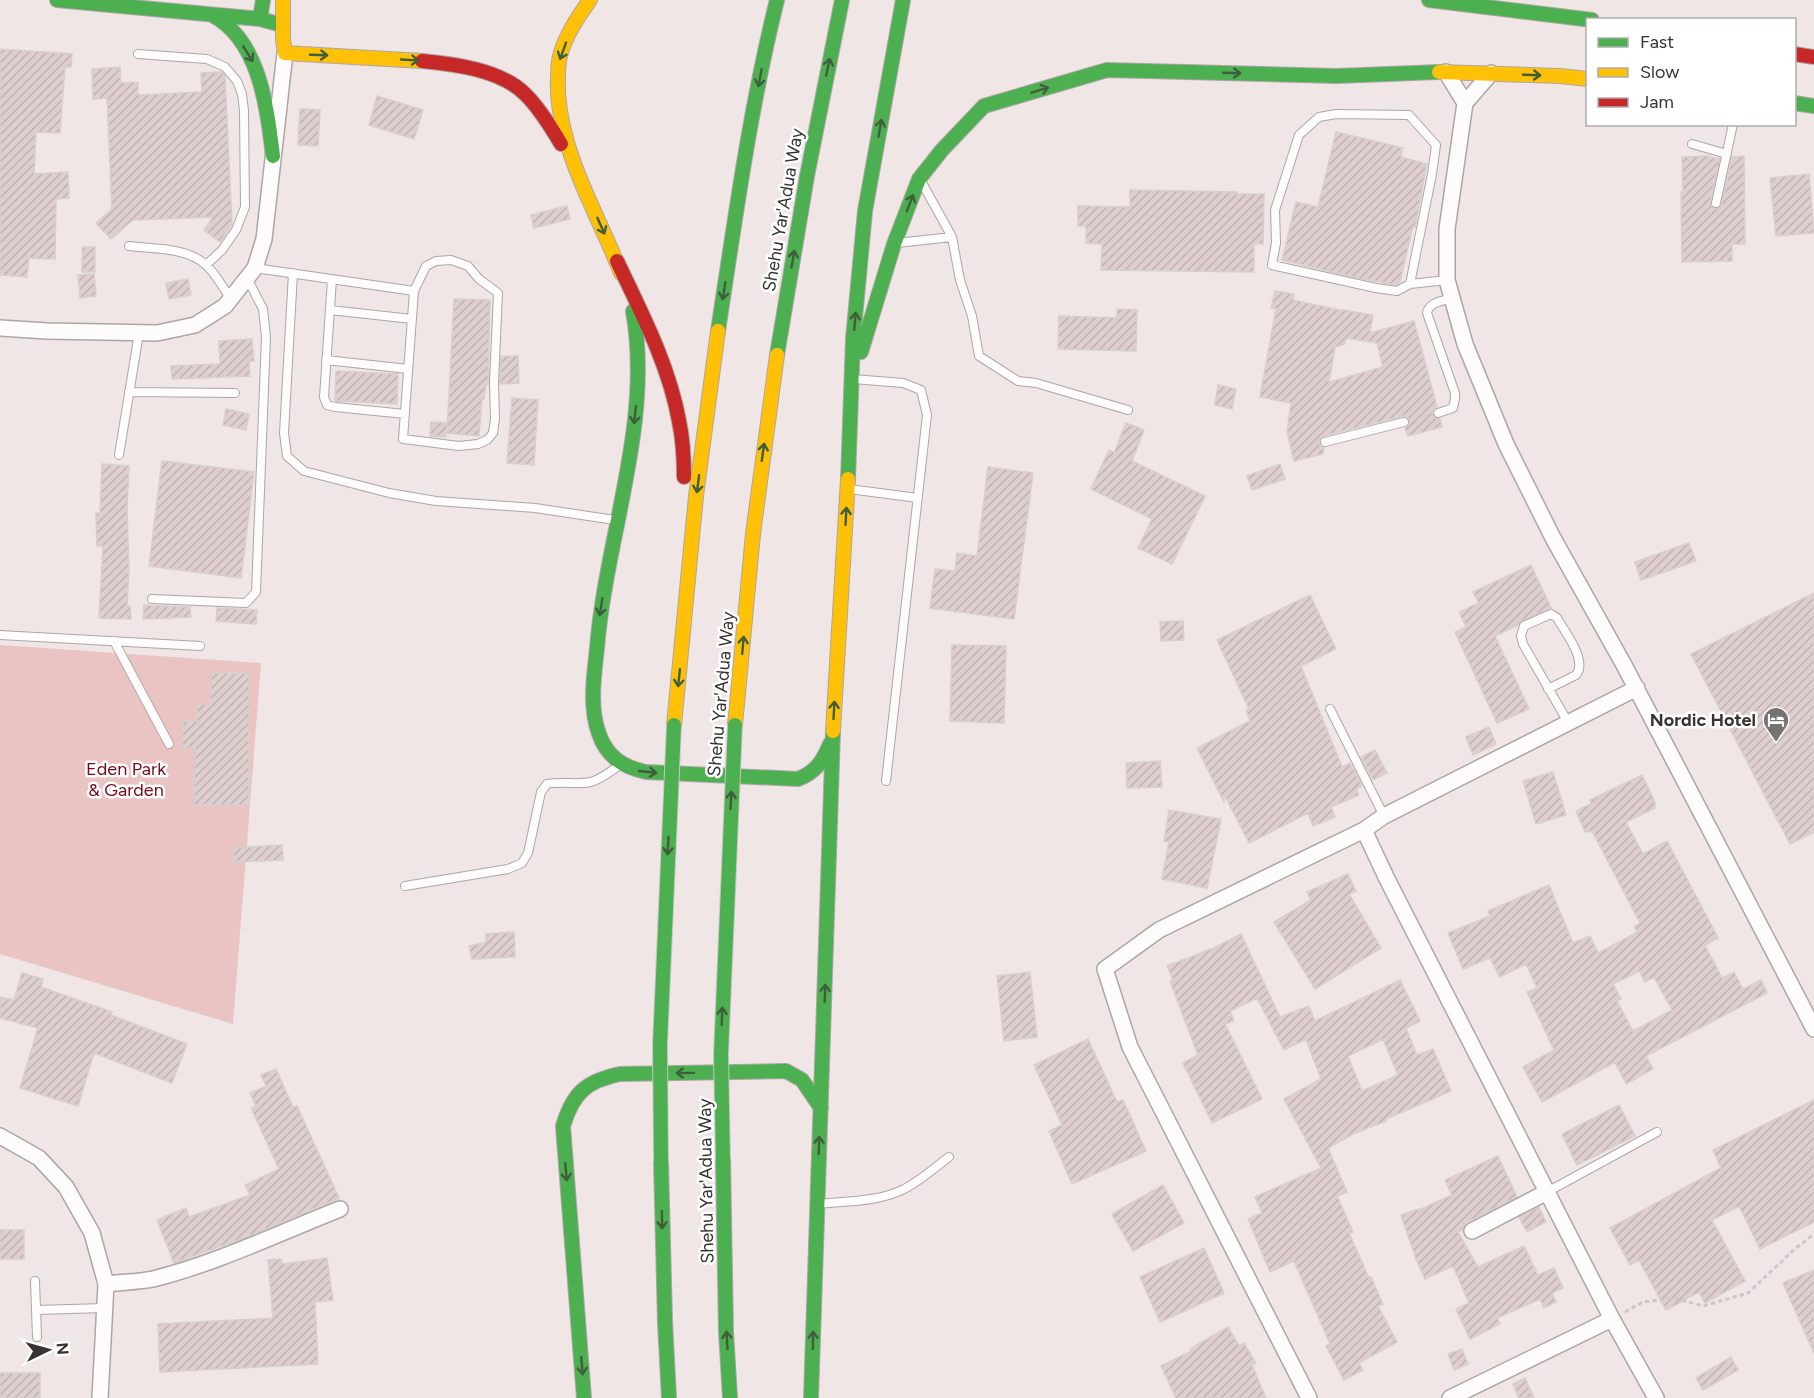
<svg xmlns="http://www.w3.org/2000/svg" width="1814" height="1398" font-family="Figtree,sans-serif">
<defs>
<pattern id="building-hatch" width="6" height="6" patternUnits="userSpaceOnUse" patternTransform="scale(1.5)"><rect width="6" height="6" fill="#decfce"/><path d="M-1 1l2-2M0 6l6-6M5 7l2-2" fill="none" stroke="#bfb2b1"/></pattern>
</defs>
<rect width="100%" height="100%" fill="#f0e6e6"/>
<path fill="#e9c4c3" d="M0,645L261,663L233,1024L0,954Z"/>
<path fill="url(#building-hatch)" stroke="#d7cfcf" stroke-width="1.5" fill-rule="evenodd" d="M0,49L72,54L71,67H65L60,133L36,132L34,174L68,172L69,198L56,199L55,259L29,258L27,277L0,275Z
M120,67L121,83L138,82V95L202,92L201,73L221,72L225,76L232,224L220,242L204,230L213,217L133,220L111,239L96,223L112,209L107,98L93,99L92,69Z
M377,96L423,110L414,139L369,125Z
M300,109L320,110L318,146L298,145Z
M1336,132L1403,148L1401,157L1427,164L1415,227L1413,226L1400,282L1396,285L1353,277L1282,260L1296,202L1318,207Z
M1710,156V158H1720L1710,202L1712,207L1715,209L1720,207L1722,204L1732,157L1744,156L1745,244H1732V261L1682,262L1681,192H1683L1682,157Z
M1809,174L1814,233L1776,236L1770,178Z
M1130,190L1237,192V194H1264L1263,244H1254V272L1101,270L1102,244L1086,243V226H1078V206L1130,207Z
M567,206L570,219L534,228L531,215Z
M82,247H95V272H82Z
M94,274L96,296L80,298L78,275Z
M188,279L191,295L169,299L166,283Z
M1275,291L1294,294L1293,300L1339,310H1342L1373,315L1370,333L1414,321L1437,407L1433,410L1432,414L1435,418L1440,419L1442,427L1408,436L1405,428L1410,424V420L1406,416H1403L1323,436L1319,441L1320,446L1324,448L1323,454L1294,461L1287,432L1291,403L1260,397L1276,309L1271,308ZM1346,338L1377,343L1383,367L1329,382L1335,347L1345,344Z
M454,299L490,300L488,385H486L484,399L482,398L479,436L447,433Z
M1117,309L1137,310L1136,351L1058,349L1059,316L1117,318Z
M252,339L254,361H249L250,376L172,379L171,366L220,364L219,341Z
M501,356H518L519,383L500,384Z
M336,371L398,374L397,404L335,401Z
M1218,385L1236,389L1232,409L1215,405Z
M512,398L538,400L534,465L507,463Z
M226,409L249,414L246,430L223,425Z
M431,422L447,423L446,437L430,436Z
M1126,423L1144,430L1132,461L1205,496L1172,564L1138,548L1152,519L1091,489L1109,450L1114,453Z
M162,461L254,472L241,578L149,566Z
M102,464L129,466L127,509L129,569L127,606H130L131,619L99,618L103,546H97L96,513H100Z
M1280,464L1285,479L1252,490L1247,476Z
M988,467L1033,473L1014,619L930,608L935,569L955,571L957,553L977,556Z
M1689,543L1696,561L1641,580L1635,562Z
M1531,565L1551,608L1522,621L1518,625L1495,636L1529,709L1497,723L1455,632L1466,627L1459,612L1479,603L1473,592Z
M1814,593V832L1790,844L1691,654Z
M1310,595L1336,649L1301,666L1342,767L1350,763L1362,786L1356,789L1359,795L1331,807L1335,817L1313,826L1308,813L1249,843L1225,796L1224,802L1197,748L1250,721L1246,710L1249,709L1217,640Z
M144,605L190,607L191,617L143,619Z
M217,608L257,610L256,624L216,621Z
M1183,621L1184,640L1161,641L1160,622Z
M952,645L1006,646L1004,723L950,721Z
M212,673H249V805H194L195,748H182L183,721H197V704L210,705Z
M1489,727L1496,744L1473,755L1466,737Z
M1375,750L1387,773L1373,780L1361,757Z
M1160,761L1162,787L1127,788L1126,763Z
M1553,772L1566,815L1536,824L1523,781Z
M1642,775L1655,802V808L1626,822L1643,854L1667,841L1718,938L1705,945L1722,978L1734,972L1743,989L1761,980L1767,993L1646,1056L1653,1069L1626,1084L1615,1062L1542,1102L1523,1067L1554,1050L1527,992L1537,988L1526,964L1500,977L1490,958L1463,969L1448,933L1490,916L1488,911L1549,885L1573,943L1590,936L1598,953L1638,932L1634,927L1640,923L1592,831L1585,832L1576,811L1591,804L1590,800ZM1639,971L1645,982L1654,977L1672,1010L1633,1031L1617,1001L1621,999L1613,984Z
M1169,810L1221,819L1207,888L1162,879L1169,842L1164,841Z
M282,845L283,860L233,862V848Z
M1348,874L1356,891L1349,894L1381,948L1315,989L1274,922L1311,900L1307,892Z
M514,932L515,957L472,959L469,946L486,942V934Z
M1241,934L1280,1017L1277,1018L1309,1006L1315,1021L1400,980L1420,1021L1406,1028L1417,1055L1433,1049L1451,1091L1386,1119V1121L1353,1134L1328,1148L1347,1192L1337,1196L1353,1232L1349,1233L1369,1278L1371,1277L1383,1304L1378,1306L1397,1342L1359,1363L1363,1370L1344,1380L1326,1346L1330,1344L1294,1261L1270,1272L1248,1219L1262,1213L1255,1197L1321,1168L1284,1099L1321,1079L1306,1039L1284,1050L1257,998L1230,1011L1234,1021L1225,1024L1262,1099L1212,1123L1183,1063L1198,1055L1170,981L1173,980L1167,966L1214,948ZM1383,1039L1398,1075L1362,1091L1348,1056Z
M1030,972L1037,1037L1004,1041L997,976Z
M22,973L43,979L41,987L112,1012L111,1015L187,1044L172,1083L94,1053L78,1106L20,1088L38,1028L0,1018V997L14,1000Z
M1088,1039L1117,1102L1123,1100L1146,1151L1072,1184L1049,1131L1062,1125L1034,1065Z
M276,1069L293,1107L297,1106L339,1198L244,1238L174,1263L157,1220L186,1208L189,1217L250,1195L245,1185L279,1169L251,1108L256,1106L250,1093L266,1086L261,1075Z
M1814,1100V1222L1760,1249L1739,1206L1712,1220L1745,1281L1705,1303L1699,1292L1666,1310L1639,1260L1630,1265L1610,1228L1721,1168L1713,1150Z
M1619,1105L1635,1136L1577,1165L1562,1134Z
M1498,1156L1517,1197L1467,1222L1462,1230L1458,1232L1478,1267L1524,1246L1538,1275L1554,1268L1563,1288L1552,1293L1556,1302L1544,1308L1540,1299L1497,1318L1500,1324L1470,1339L1456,1309L1469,1303L1453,1266L1425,1279L1416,1259L1401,1215L1419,1209V1210L1452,1195L1445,1180Z
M1163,1185L1184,1223L1133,1251L1112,1214Z
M1539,1207L1546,1222L1527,1232L1519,1217Z
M0,1230H24V1259H0Z
M1204,1248L1224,1293L1160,1322L1140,1277Z
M327,1258L333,1300L315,1302L318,1364L160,1372L158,1324L273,1318L268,1260L281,1259L282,1264Z
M1814,1270V1353L1783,1283Z
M1228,1327L1239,1346L1244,1343L1256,1363L1252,1365L1266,1398H1176L1161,1366L1192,1351L1190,1349Z
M1462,1349L1468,1364L1454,1370L1448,1354Z
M1731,1357L1738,1370L1703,1390L1696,1378Z
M0,1373H40V1398H0Z
M1525,1378L1534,1398H1519L1513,1384Z"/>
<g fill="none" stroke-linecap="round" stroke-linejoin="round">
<g stroke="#ada6a6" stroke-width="10">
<path id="lane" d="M138,54L207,59L225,67L237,81L242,94L244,111L245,207L236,230L222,250L206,265
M1692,144L1727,154
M921,181L952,237L960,280L972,316L979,356L1018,381L1036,383L1128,410
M1716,203L1733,124
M897,243L952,237
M129,246C153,249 187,247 206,265C216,274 223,288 231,299
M451,260L468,266L479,279L498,293L494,383L495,419L493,433L487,440L478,444L459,446L403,439L414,291L426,266L436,261Z
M255,268L414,291
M293,273L284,433L287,456L304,471L389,493L436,501L535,508L615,520
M332,279L324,397L327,405L335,407L405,414
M1410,284L1432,174L1436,145L1409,115L1336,114L1319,117L1299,135L1275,210L1276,243L1272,265L1376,288L1397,291L1410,284L1447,280
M330,310L412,319
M326,360L408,369
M853,379L903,383L921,390L927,415L886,781
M129,392L235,393
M1438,413L1453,408L1455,399V393L1427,313C1429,302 1443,301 1452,298
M1325,442L1404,422
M119,455L139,333
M849,489L918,498
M152,599L246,603L256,592L266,337L263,309L247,278
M0,635L200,646
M114,641L169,744
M1548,689L1576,675C1588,661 1565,632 1557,618L1551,614L1524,626L1521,636L1523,644L1569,724
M1330,709L1384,816
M405,886L508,869L522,863L528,853L541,792L547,784C561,781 577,785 591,782C601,779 611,771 620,765
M1547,1192L1657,1132
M818,1204C846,1201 877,1202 902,1190C919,1182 934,1168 949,1157
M35,1281L37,1337
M36,1310L105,1308"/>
</g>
<g stroke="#ada6a6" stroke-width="18">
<path id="street" d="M1446,72L1465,103
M1491,73L1465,103L1447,229V280L1465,344L1506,444L1553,538L1624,665L1814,1029
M0,328L47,331L157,333L195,325L225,306L255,268L264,239L285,53
M1364,830L1387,879L1612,1319L1656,1398
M0,1136L39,1158L66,1187L92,1233L106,1284L100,1398
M1472,1231L1547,1192
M106,1284C122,1282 138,1282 153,1279C217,1263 279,1233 340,1209
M1309,1398L1130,1047L1105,969L1159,930L1364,830L1384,816L1637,688
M1450,1398L1612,1319"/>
</g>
<g stroke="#ada6a6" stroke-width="16">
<path id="fast" d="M57,0L260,19L282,25
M1429,0L1592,20
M212,15C260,40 267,108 273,156
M260,19L263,0
M1794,103L1814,106
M633,311C653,423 606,536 597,648C594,676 589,707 599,734C607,757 623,767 646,772L798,779C816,772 823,761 830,744
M718,331C735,220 750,108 777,0
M861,352L894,244L919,179L942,150L984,106L1107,70L1337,76L1439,72
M777,355L807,176L842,0
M848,479L853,339L865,211L903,0
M723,1159L726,1332L730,1398
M661,1162L665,1322L669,1398
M584,1398L563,1126C573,1093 586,1081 620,1074L786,1071L802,1080L821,1108
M811,1398L833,731"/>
</g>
<g stroke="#ada6a6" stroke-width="16">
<path id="slow" d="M283,0V39L285,53L422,61
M590,0C578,17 565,36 560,56C557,68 558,81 558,93C562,157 598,214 621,273
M1439,72L1560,76L1588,79
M674,725L696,496L718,331
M735,725L753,534L777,355
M833,731L848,479"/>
</g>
<g stroke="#ada6a6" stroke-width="16">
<path id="jam" d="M1794,54L1814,57
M422,61C455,64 502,70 526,95C540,109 551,127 561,144
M617,261C641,312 669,365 679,421C683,440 684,458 684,477"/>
</g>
<path stroke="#cbc8c8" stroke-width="3" stroke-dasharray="4.5 3" stroke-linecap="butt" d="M1625,1312L1643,1302L1674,1298L1703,1306L1748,1293L1796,1248L1814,1234"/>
<use href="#lane" stroke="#fdfbfb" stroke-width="8"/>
<use href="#street" stroke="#fdfbfb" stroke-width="15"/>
<use href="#fast" stroke="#4caf50" stroke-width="14"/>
<use href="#slow" stroke="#ffc107" stroke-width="14"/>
<use href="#jam" stroke="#c62828" stroke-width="14"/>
<g stroke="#cac5c5" stroke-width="16" stroke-linecap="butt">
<path id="fast-bridge" d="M723,1159L721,1054L735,725
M661,1162L660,1044L674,725"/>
</g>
<use href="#fast-bridge" stroke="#4caf50" stroke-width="14"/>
</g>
<defs><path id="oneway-shaft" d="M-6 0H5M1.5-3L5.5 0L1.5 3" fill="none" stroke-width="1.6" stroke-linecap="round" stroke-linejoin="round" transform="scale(1.5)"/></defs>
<g stroke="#3f5e3c">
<use href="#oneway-shaft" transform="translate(563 51) rotate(110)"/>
<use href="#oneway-shaft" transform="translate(248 54) rotate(58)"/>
<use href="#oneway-shaft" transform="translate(319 55) rotate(2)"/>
<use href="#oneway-shaft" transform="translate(410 60) rotate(3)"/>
<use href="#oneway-shaft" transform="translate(828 67) rotate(-78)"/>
<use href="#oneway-shaft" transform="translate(1232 73) rotate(2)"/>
<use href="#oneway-shaft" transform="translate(1532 75) rotate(2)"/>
<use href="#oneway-shaft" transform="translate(760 78) rotate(100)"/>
<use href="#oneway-shaft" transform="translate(1040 90) rotate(-17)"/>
<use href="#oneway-shaft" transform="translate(880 128) rotate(-80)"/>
<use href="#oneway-shaft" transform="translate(910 203) rotate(-69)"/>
<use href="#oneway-shaft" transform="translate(601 226) rotate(66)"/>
<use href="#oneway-shaft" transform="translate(793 259) rotate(-80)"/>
<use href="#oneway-shaft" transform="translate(724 291) rotate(99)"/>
<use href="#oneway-shaft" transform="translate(855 321) rotate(-85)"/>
<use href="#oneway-shaft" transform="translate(635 415) rotate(96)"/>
<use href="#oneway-shaft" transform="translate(763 452) rotate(-82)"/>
<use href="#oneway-shaft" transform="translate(698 484) rotate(97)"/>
<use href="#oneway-shaft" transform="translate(846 516) rotate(-87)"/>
<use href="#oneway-shaft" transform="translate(601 607) rotate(99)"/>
<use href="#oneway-shaft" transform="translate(743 645) rotate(-85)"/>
<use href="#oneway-shaft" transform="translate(679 678) rotate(96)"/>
<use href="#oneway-shaft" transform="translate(834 710) rotate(-87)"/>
<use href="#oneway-shaft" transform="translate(648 772) rotate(6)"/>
<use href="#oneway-shaft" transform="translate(731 800) rotate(-87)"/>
<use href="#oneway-shaft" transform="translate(668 846) rotate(93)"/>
<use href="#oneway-shaft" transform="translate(825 993) rotate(-88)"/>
<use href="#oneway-shaft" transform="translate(722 1016) rotate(-88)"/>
<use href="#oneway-shaft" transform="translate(685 1073) rotate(179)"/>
<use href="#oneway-shaft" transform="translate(819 1145) rotate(-88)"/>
<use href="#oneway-shaft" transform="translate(566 1172) rotate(85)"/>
<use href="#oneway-shaft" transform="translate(662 1220) rotate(89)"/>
<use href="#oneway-shaft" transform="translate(727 1340) rotate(-93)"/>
<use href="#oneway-shaft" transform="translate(813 1340) rotate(-89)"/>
<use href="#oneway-shaft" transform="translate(582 1366) rotate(85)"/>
</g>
<defs>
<g id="hotel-pin" transform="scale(1.35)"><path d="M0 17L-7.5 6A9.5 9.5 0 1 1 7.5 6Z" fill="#787171" stroke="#fff"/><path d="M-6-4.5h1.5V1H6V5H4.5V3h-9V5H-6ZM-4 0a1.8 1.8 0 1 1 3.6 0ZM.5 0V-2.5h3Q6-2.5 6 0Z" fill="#fff"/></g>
</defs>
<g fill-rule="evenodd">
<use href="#hotel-pin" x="1776" y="720"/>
</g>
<g text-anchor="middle" stroke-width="5" stroke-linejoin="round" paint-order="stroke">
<g font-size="18" fill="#383232" stroke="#fff">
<text transform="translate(783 210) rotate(-80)" y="6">Shehu Yar'Adua Way</text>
<text transform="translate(721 694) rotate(-85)" y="6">Shehu Yar'Adua Way</text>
<text transform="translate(706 1181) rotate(-91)" y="6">Shehu Yar'Adua Way</text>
</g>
<g font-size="18" font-weight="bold" fill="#383232" stroke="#fff" text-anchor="end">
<text x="1756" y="726">Nordic Hotel</text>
</g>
<g font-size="18" fill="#740b1d" stroke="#fff">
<text x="126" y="775">Eden Park<tspan x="126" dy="21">&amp; Garden</tspan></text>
</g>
</g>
<rect x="1586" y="18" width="210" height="108" fill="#ffffff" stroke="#afadad" stroke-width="1.5"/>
<rect x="1598" y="38" width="30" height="9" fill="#4caf50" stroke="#afadad" stroke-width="1.5"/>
<text x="1640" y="48" font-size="18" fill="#383232">Fast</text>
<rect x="1598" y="68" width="30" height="9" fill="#ffc107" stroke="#afadad" stroke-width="1.5"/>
<text x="1640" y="78" font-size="18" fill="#383232">Slow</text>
<rect x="1598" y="98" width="30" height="9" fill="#c62828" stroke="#afadad" stroke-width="1.5"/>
<text x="1640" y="108" font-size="18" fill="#383232">Jam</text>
<g transform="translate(48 1350) rotate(85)" stroke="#ffffff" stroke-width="4.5" paint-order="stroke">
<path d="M0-4.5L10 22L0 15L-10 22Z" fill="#383232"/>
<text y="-9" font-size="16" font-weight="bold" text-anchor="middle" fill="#383232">N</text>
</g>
</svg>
